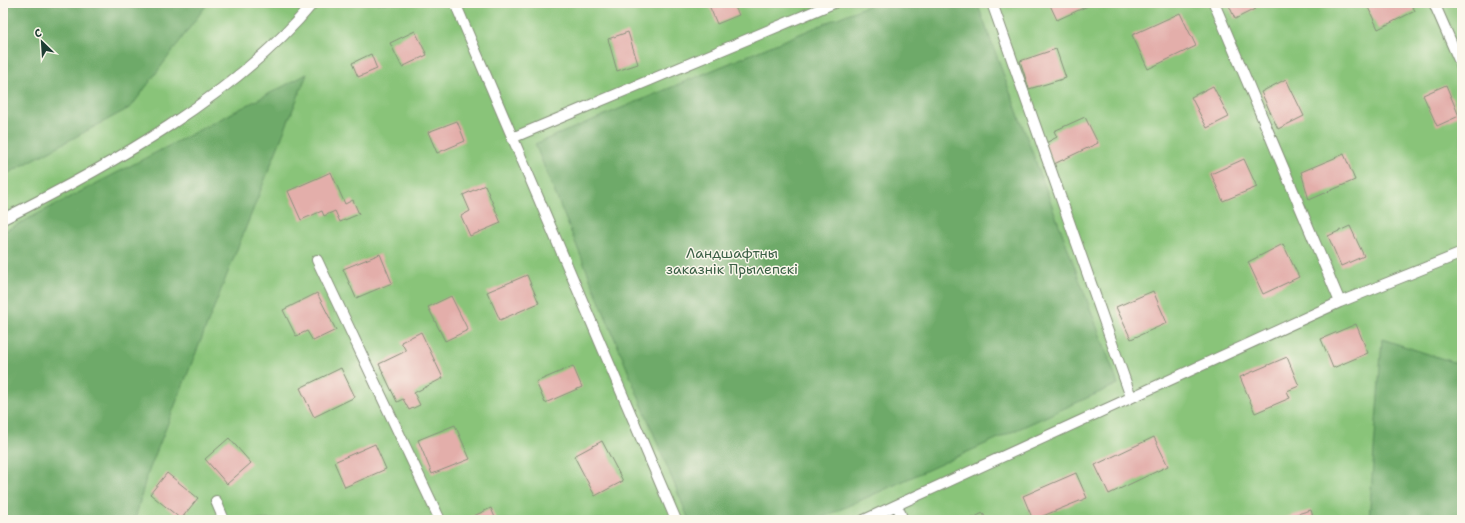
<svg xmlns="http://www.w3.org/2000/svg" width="1465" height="523" font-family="'Shantell Sans',sans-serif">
<rect width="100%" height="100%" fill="#fbf7ec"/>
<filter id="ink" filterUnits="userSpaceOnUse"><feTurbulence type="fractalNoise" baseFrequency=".025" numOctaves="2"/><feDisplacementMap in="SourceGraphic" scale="8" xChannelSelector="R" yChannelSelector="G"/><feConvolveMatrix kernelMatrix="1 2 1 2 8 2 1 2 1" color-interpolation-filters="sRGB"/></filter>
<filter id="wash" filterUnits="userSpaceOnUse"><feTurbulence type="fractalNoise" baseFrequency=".012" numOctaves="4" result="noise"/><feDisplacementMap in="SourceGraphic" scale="16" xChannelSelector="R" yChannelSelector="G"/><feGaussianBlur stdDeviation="0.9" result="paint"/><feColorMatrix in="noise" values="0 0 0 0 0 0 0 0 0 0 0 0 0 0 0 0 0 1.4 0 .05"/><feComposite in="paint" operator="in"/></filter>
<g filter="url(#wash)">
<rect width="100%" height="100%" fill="#ede1c1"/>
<path fill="#89c479" stroke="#548056" d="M3,3H1462V520H3Z"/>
<path fill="#6eaa69" stroke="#46744e" d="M3,3H208L131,107L3,176Z
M874,3H977L1118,384L817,520H689L535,144Z
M307,74L146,478L135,520H3V232Z
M1382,339L1462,365V520H1369Z"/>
<g id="blocks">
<path fill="#e3aeaa" d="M708,3H733L739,15L717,24Z
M1049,3H1091L1092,4L1057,20Z
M1228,3H1253L1255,9L1235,19Z
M1366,3H1411L1415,11L1378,29Z
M1180,13L1196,46L1148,69L1132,35Z
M415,31L427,55L402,67L390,43Z
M628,32L638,64L617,71L608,39Z
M1056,49L1066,78L1029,89L1020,61Z
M371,54L377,69L358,77L352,63Z
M1286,79L1304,116L1278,129L1261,92Z
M1446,85L1459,116L1437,126L1423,95Z
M1213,86L1229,117L1207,128L1191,97Z
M1085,117L1098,143L1054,164L1044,144L1057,137L1054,131Z
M457,121L465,141L437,153L428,132Z
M1344,154L1355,180L1309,200L1301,172Z
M1244,159L1257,187L1223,201L1211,174Z
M331,172L345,204L353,200L359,214L340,222L335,211L324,216L322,211L301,220L288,191Z
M485,185L501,223L470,236L461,216L470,211L463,195Z
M1350,226L1364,256L1341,266L1328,236Z
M1283,244L1299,277L1263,294L1248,262Z
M380,254L392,283L356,298L343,269Z
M527,275L539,303L500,320L487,292Z
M1153,291L1167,323L1131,339L1116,307Z
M317,293L336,330L313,341L307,331L296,336L283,310Z
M451,296L468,330L445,341L428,307Z
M1356,324L1368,353L1333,368L1321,339Z
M421,332L443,378L414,393L420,405L409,410L403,399L397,402L379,364L406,351L401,342Z
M1287,357L1299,386L1287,391L1290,398L1255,413L1240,377Z
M573,366L582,387L545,403L536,382Z
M341,368L355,397L314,417L300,388Z
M455,425L470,459L432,474L418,440Z
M1154,437L1168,466L1109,494L1095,465Z
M229,438L251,463L227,484L205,459Z
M602,441L623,481L595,496L574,456Z
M375,444L386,469L345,487L334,462Z
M167,473L198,498L181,519L150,494Z
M1076,473L1087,498L1033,520L1023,496Z
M491,508L496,520H465Z
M1311,510L1314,520H1277Z
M983,513L986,520H968Z"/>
</g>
</g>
<g filter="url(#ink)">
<use href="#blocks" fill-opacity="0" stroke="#868f7a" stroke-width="1"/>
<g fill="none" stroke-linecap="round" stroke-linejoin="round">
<g stroke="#868f7a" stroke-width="12">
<path id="service" d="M455,3L676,520
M992,3L1131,397
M1434,3L1462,67
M512,138L834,3
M3,219C108,167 238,94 313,3
M317,260L440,520
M1340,302L1462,253
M216,501L224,520
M897,505L903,520
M864,520L1340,302L1214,3"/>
</g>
<use href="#service" stroke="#fff" stroke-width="10"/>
</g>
</g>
<g text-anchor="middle" stroke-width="3" stroke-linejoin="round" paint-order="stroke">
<g font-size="14" fill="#3a5f45" stroke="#fbf7ec">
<text x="732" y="258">Ландшафтны<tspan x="732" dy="16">заказнік Прылепскі</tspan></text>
</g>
</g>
<rect width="1465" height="523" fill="none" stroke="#fbf7ec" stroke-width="16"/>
<g transform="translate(42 42) rotate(335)" stroke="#fbf7ec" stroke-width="3" paint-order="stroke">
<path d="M0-3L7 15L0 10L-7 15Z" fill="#1f3d34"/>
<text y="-6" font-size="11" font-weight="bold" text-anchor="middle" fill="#1f3d34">С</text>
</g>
</svg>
